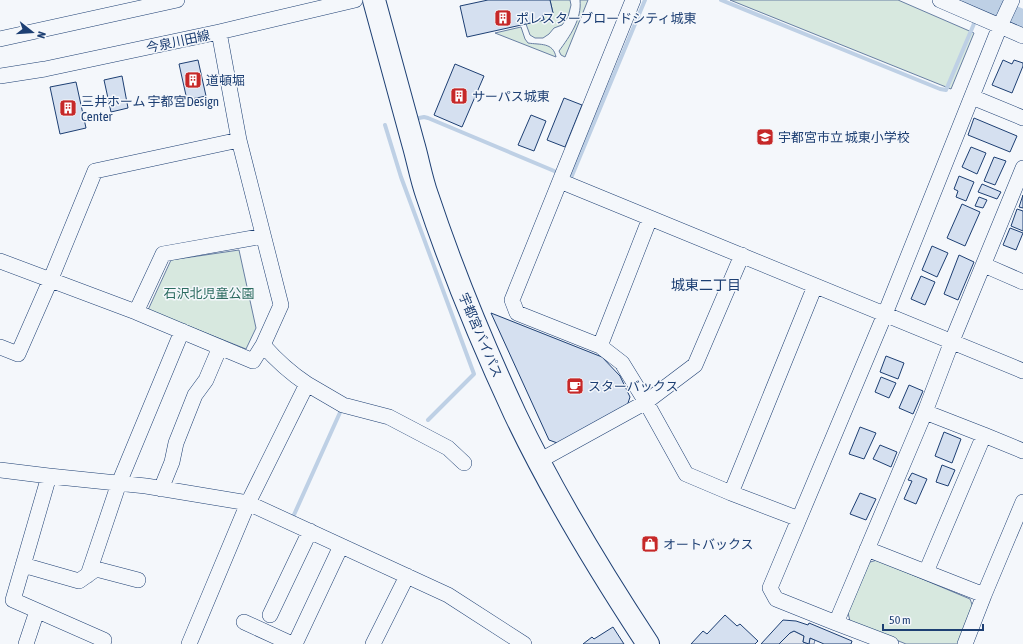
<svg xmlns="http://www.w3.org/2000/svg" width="1023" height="644" font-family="'Asap Condensed','Noto Sans JP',sans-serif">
<rect width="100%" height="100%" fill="#f4f7fb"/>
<path fill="#d7e8df" stroke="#687fa3" d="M550,0H570L571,5L568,17L562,25L554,28L549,34L543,38H535L530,35L526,24L544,20L543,15L553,13Z
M580,0H588L565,57L561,55L559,51C570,36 582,19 580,0Z
M730,0H898L974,33L951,89Z
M521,27L525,39L528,43C540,45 553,42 556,57L495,33Z
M239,250L256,328L246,349L148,310L171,260Z
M877,560L970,599L973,607L958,644H906L850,621L848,613L867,563Z"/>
<path fill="#e3e8f0" stroke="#687fa3" d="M794,631L804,636L803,642L809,644L810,638L815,640L814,644H779L790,633Z"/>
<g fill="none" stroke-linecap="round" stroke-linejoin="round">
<path stroke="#bed0e5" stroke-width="4" d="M721,0L940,89L946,90L976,19
M979,13L983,4
M414,119L424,117L428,118L559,173
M385,125L401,177L474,374L428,420
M567,177L571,178L645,0
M290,516L293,517L342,408"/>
<path stroke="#bed0e5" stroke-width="24" d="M974,0L1023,22"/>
</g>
<path fill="#d5e0f0" stroke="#1d3f73" d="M488,0H550L553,13L543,15L544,20L467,37L460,6Z
M198,60L206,96L187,100L179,64Z
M1003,60L1012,64L1014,60L1023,63V66L1012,93L992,85Z
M455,64L484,76L462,127L434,115Z
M122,76L128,108L111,112L104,80Z
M76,82L86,128L60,134L50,87Z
M564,98L582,105L565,147L547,140Z
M531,115L546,121L534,151L518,145Z
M974,118L1017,136L1010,152L968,135Z
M971,147L986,153L977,174L962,167Z
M994,157L1006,161L995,185L984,181Z
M959,176L974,182L966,201L956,197L958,191L954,189Z
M982,184L1001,192L997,199L978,192Z
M1023,195V208L1019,207Z
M979,197L987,200L983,208L975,206Z
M962,204L980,212L965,246L947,238Z
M1017,209L1023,211V231L1011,226Z
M1010,228L1023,233L1016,250L1003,245Z
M932,246L948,253L937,277L922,270Z
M959,255L974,262L958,300L944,294Z
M921,276L935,282L925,305L911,299Z
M491,313L602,357L620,376L630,397L627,406L560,444L549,440Z
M886,356L904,363L898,379L880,372Z
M881,377L896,383L889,398L875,392Z
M909,385L923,391L913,414L899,408Z
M860,427L876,433L864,459L849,454Z
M944,432L961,439L952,463L935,456Z
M880,445L897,452L891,467L873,459Z
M942,465L955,470L948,486L936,482Z
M912,473L927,479L916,504L904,499L912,481L908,480Z
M860,493L876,499L866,520L850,514Z
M725,615L737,626L740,624L758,641L755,644H691L703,631L707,634Z
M783,620L796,621L808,625L809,623L852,641L851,644H824L810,638L809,644L803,642L804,636L794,631L790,633L779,644H761Z
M613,627L624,644H583L592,637L594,639Z"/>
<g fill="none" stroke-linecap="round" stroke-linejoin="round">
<g stroke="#1d3f73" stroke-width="16">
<path id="minor" d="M940,0L1023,36
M1012,0L1000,26L885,314L770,588L776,599L836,623L925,412L952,341L1023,168
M219,32L239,140L281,305L263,345
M0,39L177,0
M0,76L45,69L219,32L355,0
M972,97L1023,118
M560,181L1023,371
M650,218L600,346L622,363L646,402L686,474L731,493L815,286
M0,261L136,312L253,361L263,345C277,361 289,372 307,384L248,503L189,644
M984,265L1023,282
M136,312L163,254L263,236
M600,346L517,313L512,300L633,0
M0,347L18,354L50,281L95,171L239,140
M307,384L343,405L389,417L448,448L464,463
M925,412L984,435L926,572
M984,435L1023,451
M539,461L646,402L695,365L742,255
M0,470L49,476L146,486L248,503L448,595L524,644
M49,476L13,600L104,640L103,644
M161,489L172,462L176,443L195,395L206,380L220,347
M731,493L799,519
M867,549L984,595L965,644
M23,565L79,581L96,569L138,580
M88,575L119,483L182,331
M984,595L1023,502
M270,615L310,531
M244,622L292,644
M836,623L891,644
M26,644L37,611
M295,644L341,546
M373,644L407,576"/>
</g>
<g stroke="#1d3f73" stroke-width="24">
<path id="highway" d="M374,0C387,48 400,96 413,143C418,160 421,178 427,195C452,270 482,343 515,414C553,494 600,571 648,644"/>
</g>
<use href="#minor" stroke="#f4f7fb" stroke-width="15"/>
<use href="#highway" stroke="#f4f7fb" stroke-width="22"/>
</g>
<defs>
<g id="building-square" transform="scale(0.9)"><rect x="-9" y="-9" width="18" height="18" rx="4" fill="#c62828" stroke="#f4f7fb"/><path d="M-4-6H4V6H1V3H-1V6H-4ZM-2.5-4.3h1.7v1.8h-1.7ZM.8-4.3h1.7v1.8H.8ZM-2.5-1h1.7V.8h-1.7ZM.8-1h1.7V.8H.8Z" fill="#fff"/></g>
<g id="school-square" transform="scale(0.9)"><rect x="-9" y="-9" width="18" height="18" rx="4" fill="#c62828" stroke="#f4f7fb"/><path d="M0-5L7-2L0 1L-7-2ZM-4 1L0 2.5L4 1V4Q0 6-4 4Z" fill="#fff"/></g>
<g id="cafe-square" transform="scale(0.9)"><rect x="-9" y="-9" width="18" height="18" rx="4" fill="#c62828" stroke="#f4f7fb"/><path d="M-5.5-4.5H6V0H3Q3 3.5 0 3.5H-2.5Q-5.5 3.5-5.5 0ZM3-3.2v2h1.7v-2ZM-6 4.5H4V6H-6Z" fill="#fff"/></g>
<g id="shop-square" transform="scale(0.9)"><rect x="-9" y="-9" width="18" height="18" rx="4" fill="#c62828" stroke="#f4f7fb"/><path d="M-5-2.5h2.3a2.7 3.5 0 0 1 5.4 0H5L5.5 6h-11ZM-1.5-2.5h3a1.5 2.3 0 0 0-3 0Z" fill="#fff"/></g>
</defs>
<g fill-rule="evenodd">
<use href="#building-square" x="503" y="18"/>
<use href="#building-square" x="193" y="80"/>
<use href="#building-square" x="459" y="96"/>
<use href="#building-square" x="68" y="108"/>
<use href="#school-square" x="765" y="137"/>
<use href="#cafe-square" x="575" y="386"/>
<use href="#shop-square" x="650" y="544"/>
</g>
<g text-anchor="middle" stroke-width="3" stroke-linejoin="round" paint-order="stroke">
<g font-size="13" fill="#1d3f73" stroke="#f4f7fb" text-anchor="start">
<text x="516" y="23">ポレスターブロードシティ城東</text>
<text x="206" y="85">道頓堀</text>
<text x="472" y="101">サーパス城東</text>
<text x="81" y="106">三井ホーム 宇都宮Design<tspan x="81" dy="15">Center</tspan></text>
<text x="778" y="142">宇都宮市立 城東小学校</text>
<text x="588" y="391">スターバックス</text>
<text x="663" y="549">オートバックス</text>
</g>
<g font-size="13" fill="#1d3f73" stroke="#f4f7fb">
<text transform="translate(178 41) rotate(-12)" y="5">今泉川田線</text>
<text transform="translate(481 335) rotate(67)" y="5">宇都宮バイパス</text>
</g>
<g font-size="13" fill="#2c6c60" stroke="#f4f7fb">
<text x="209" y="298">石沢北児童公園</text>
</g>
<g font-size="14" fill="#1d3f73" stroke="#f4f7fb">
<text x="706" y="290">城東二丁目</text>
</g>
</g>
<g transform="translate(32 32) rotate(107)" stroke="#f4f7fb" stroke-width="3" paint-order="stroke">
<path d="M0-3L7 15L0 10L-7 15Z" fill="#1d3f73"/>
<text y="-6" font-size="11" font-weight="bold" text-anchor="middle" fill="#1d3f73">N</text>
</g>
<path d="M883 624v6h100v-6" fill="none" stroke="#1d3f73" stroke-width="2"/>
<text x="889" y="624" font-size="12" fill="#1d3f73" stroke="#f4f7fb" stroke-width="3" paint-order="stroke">50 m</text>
</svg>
